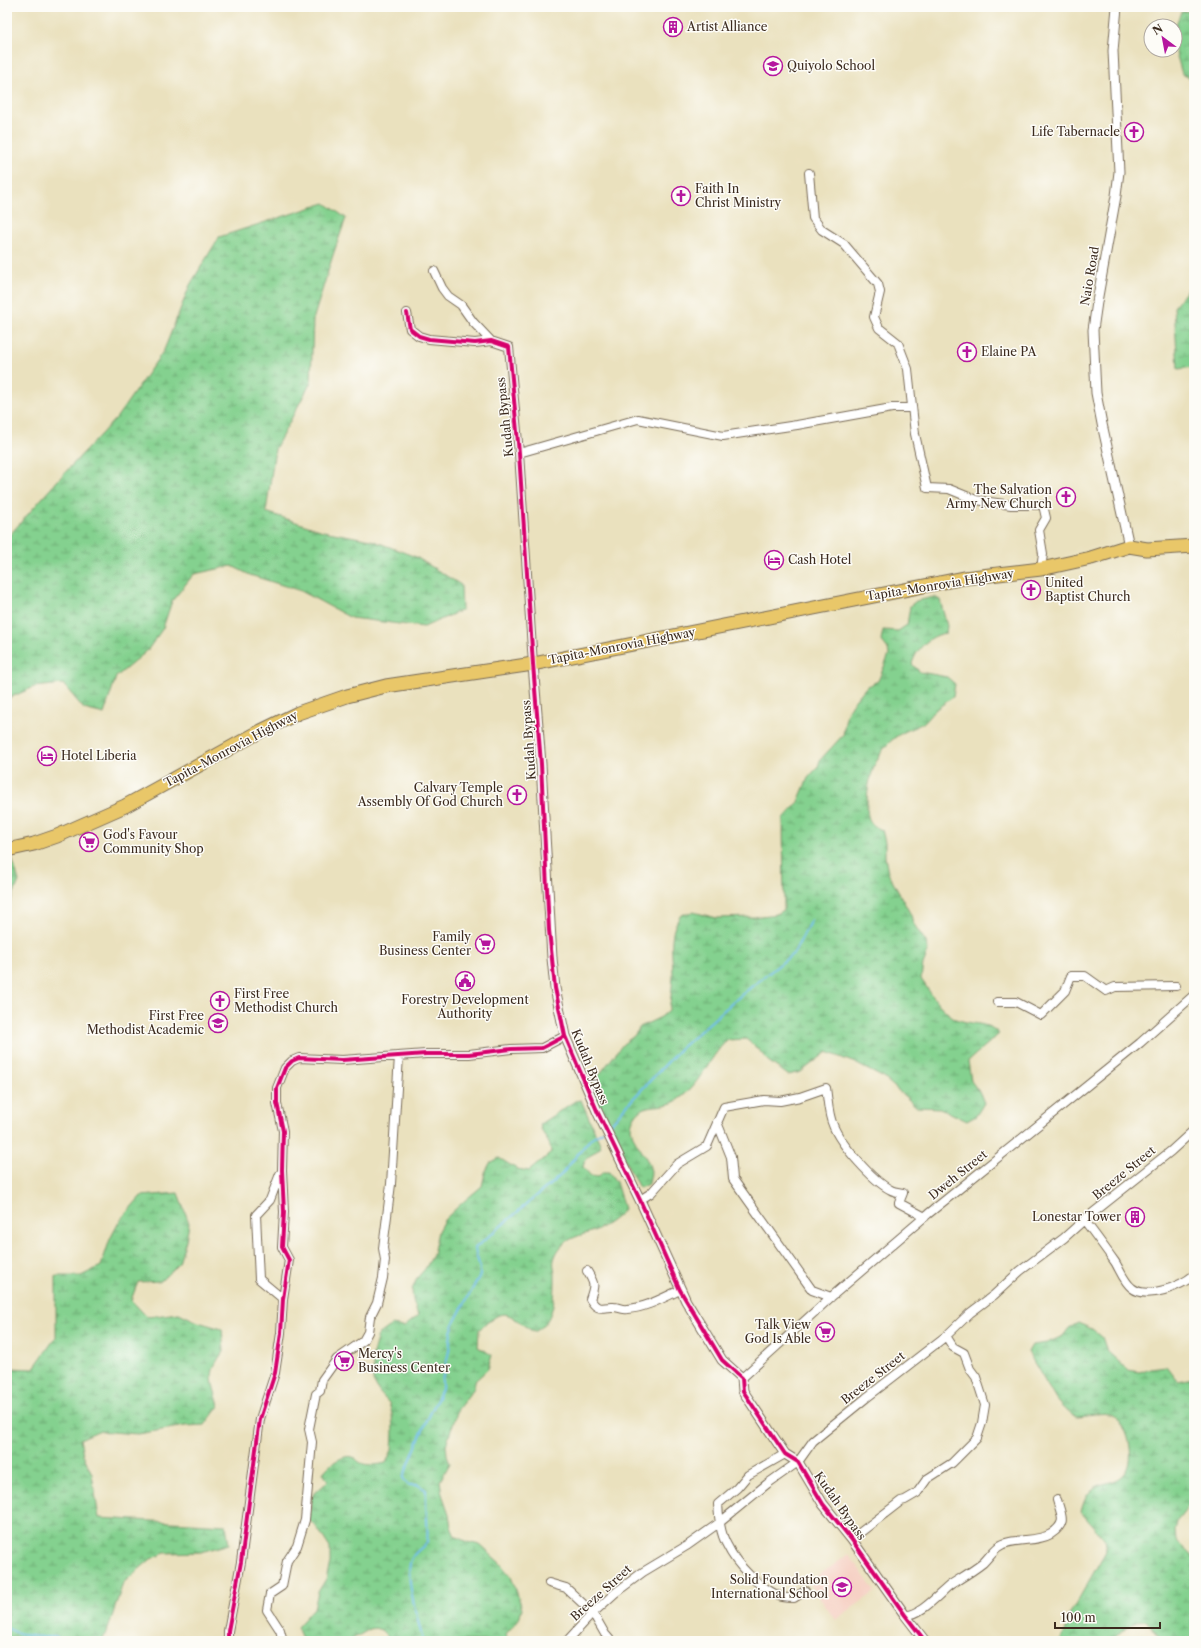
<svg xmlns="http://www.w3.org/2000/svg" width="1201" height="1648" font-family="'Libre Caslon Text',serif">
<defs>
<pattern id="wetland-marsh" width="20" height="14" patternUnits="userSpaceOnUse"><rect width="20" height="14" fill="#84d18f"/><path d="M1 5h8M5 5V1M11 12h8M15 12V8" fill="none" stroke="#6daa74"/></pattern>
</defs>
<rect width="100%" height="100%" fill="#fdfcf7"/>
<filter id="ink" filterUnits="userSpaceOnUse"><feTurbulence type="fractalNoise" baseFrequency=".025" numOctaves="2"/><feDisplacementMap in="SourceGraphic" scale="8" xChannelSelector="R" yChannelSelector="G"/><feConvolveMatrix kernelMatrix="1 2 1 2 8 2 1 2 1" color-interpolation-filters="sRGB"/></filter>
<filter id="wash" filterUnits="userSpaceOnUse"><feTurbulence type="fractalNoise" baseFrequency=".012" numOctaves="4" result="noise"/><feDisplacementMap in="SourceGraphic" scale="16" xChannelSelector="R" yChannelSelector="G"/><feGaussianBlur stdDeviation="0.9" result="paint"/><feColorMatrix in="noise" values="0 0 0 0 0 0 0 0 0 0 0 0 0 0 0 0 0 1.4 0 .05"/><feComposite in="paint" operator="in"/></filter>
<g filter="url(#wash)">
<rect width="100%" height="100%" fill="#eae1be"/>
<path fill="#f6d1c5" d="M849,1554L875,1592L835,1620L809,1582Z"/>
<path fill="url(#wetland-marsh)" stroke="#607e56" d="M1194,10V80L1182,74L1175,49V27L1181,12Z
M325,203L346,218L333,255L313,320L311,382L275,449L266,512L323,531L371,540L416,557L461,585L462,610L424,627L351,618L301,591L250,575L232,566L194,574L172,601L163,628L147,651L116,677L104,714L84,709L63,684L34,687L7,699V538L59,479L117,417L164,350L190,285L219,237Z
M1193,283L1194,367L1178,369L1174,307Z
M934,597L940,600L947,626L946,633C930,635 916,649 912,664L920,672L947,677L955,684L953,697C947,702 939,706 933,712C930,715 927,720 923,723C912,729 900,732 891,741C875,755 867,783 867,803C867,817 868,824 882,830L885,842V857L888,873L911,915L913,923L926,942L928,952L923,964L921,979C930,992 939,1008 953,1017C966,1026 988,1020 999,1034L968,1061L971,1081L980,1093L984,1103L976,1116L967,1121L940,1108L917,1107L884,1078L855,1063L827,1052L801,1072L788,1075L768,1061L758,1049L746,1039L727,1040C708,1059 699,1087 676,1101C666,1107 653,1105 644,1108C637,1111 631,1121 631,1128C633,1144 649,1156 651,1172C651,1176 649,1181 649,1184L639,1188L591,1093L596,1079L623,1044L634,1036L640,1027L661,1017L669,1010C671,999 672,987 673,976C673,955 667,934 681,915L693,912L717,918L754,917L777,914L784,910L783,819L797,804L808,778L818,767L820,760L843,735L846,716L851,705L867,686L878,681L889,655L888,649L881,640L883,630L898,631L907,625L910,606L916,601Z
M7,842L19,881L7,910Z
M581,1100L601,1146L585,1160L583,1167L591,1176L598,1177L603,1172H609L616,1182L624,1209C616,1220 601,1229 588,1233C573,1237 559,1242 554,1260C553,1263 554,1268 555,1272C555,1293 556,1322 534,1332C506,1315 508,1303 479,1330L478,1347L492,1355L488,1369L475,1381L474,1388L458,1409L446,1445L447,1455L450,1463L440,1481L442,1494L449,1514L451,1527L455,1536L467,1542L480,1545L500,1563L511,1577L515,1587L522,1608L519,1619L506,1634L508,1641H387L388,1637L381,1630L375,1628L370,1629L349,1641H303L297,1627L314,1608L318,1592L326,1579L330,1563V1548L318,1529L309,1520L312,1496L328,1481L323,1473C328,1465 343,1454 353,1457C356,1458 358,1462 361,1463C369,1466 378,1465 386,1463L392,1450L393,1432L392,1414L389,1403L379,1392L373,1381V1353L378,1335L392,1325L404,1327L418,1316L413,1300L412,1290L417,1278L425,1269L433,1255L438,1231L444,1220L462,1203L482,1186L485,1173L490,1163L499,1158L517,1169L529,1171L551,1153C551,1140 542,1137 540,1124L575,1101Z
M178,1193L189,1223L186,1240L179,1263L161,1281L138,1282L131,1300L147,1317L179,1313L198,1322L222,1329L224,1351C206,1374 212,1379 219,1406L205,1425L185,1426L138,1434L98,1431L80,1439L83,1454L92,1474L99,1518L226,1525L229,1544L201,1552L165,1553L151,1559L123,1583L108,1629L102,1641H7V1368L33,1369L56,1337V1276H81L101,1266L110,1239L120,1220L141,1196Z
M1078,1323L1092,1329L1102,1337L1107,1351L1128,1370L1140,1372L1150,1368L1166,1366L1178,1381L1194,1378V1498L1178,1519L1175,1530L1176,1541L1194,1558V1641H1162L1146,1620L1135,1621L1110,1641H1060L1065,1632L1069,1616L1106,1551L1104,1539L1081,1512C1090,1473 1112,1491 1126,1472C1136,1458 1128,1423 1113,1416C1105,1412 1085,1417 1076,1417L1063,1408L1056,1400L1028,1352L1032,1345L1047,1343L1063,1336L1069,1328Z"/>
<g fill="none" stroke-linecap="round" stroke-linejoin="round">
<path stroke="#72bfec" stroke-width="2" d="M608,1127L627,1105L681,1048L740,996L794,953L811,920
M7,1628C23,1637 39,1637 57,1637L61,1641
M423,1641C419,1622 403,1574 412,1558C415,1551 423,1548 427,1542C429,1525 425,1508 426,1490L418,1485H408L403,1478L424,1427L442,1389V1380L449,1351L451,1332L455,1321L480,1275C481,1265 476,1258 475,1248L561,1175L591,1138L603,1131"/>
</g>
</g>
<g filter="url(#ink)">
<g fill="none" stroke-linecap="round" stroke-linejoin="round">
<g stroke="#786a56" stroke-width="10">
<path id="minor" d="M809,173L813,218L822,230L844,244L878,284L880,292L874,317L879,328L898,343L908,369L915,434L927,488L949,489L976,500L1011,505H1043L1046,518L1039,530L1043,554L1041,569
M434,271L442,288L448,296L461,305L473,322L491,341
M407,313L410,329L419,336L429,339L475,343L491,341L509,347L519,453L533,664
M519,453L638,419L723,436L797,425L892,408H911
M997,1002H1016L1041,1015L1065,991L1071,976H1085L1106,991L1115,987L1176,986
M717,1122L731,1157L733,1179L812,1290L831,1297
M280,1174L270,1200L256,1215L259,1279L283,1299
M640,1200L651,1193L677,1164L707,1146L724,1107L764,1100L780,1101L800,1097L826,1088C828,1100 828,1114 833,1125C840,1144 873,1181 891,1190C894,1192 899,1192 903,1193L899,1203L925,1217
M1084,1220C1095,1234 1105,1248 1115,1262C1120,1270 1124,1282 1132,1288C1147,1300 1181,1286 1194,1275
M587,1271C595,1284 595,1285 590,1299C599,1313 602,1306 614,1307C618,1307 622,1310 627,1309C645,1308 663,1298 680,1290
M742,1378L831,1297L928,1214L1140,1043L1194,995
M785,1454L748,1475L737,1488L718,1504C719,1518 720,1533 727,1545C737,1566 758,1586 779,1596C783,1598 789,1598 794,1598L805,1591
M852,1540L857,1535L901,1501L905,1500L917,1493L927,1479L952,1463L977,1438L982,1423L985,1405L976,1377L970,1369L964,1353L953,1347L946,1336
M549,1583L566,1588L593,1613L605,1634L611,1641
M905,1615C919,1617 939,1594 950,1585C961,1578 973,1571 983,1563C988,1558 992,1552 998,1547C1011,1537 1036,1543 1051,1534C1067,1523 1062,1517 1057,1500
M228,1641V1631L241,1562L260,1419L275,1373L281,1333L283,1299L289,1260L282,1247L284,1212L282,1170L283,1131L277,1103V1088L285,1068L292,1061L299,1058L342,1060L426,1054H469L511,1049L542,1048L565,1036
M283,1641L280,1630L267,1610L270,1594L282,1586L287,1561L297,1546L305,1520L312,1442L309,1429L316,1394L320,1391L322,1380L337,1359L363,1341L368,1332L370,1317L377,1303L383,1278L385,1260L383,1248L391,1184L399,1056
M567,1641L593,1613L615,1593L643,1572L688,1545L719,1523L767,1484L798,1462L813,1441L866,1398L946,1336L970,1313L994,1295L1020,1271L1064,1238L1084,1220L1171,1151L1194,1130"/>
</g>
<g stroke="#786a56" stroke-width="11">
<path id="tertiary" d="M1117,7L1113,51L1119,172L1116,196L1097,302L1093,330L1096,393L1102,424L1129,546
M533,664L541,764L552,958L555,988L565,1036L598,1113L640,1200L686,1301L722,1360L742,1378L743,1391L785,1454L798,1462L823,1504L852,1540L905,1615L925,1641"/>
</g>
<g stroke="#786a56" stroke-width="15">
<path id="trunk" d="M7,850L34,844L57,836L125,806L261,731L298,713L347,696L386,686L533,664L964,578L1041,569L1091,558L1129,546L1147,549L1194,546"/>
</g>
<use href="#minor" stroke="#fff" stroke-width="8"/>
<use href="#tertiary" stroke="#fff" stroke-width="9"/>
<use href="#trunk" stroke="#e9c769" stroke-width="13"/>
<g stroke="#fdfcf7" stroke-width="6">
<path id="cycleway" d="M407,313L410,329L419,336L429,339L475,343L491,341L509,347L519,453L533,664L541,764L549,930L555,988L565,1036L598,1113L640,1200L680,1290L722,1360L742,1378L743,1391L785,1454L798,1462L823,1504L852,1540L905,1615L925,1641
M228,1641V1631L241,1562L260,1419L275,1373L281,1333L283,1299L289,1260L282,1247L284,1212L282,1170L283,1131L277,1103V1088L285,1068L292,1061L299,1058L342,1060L426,1054H469L511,1049L542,1048L565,1036"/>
</g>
<use href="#cycleway" stroke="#d6006c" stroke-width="4"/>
</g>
</g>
<defs>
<g id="building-ring" transform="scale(1)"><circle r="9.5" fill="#fdfcf7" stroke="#b5179e" stroke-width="1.5"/><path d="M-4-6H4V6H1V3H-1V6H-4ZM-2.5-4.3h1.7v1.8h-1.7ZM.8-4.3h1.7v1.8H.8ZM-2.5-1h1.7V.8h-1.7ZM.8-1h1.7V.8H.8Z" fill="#b5179e"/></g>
<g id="school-ring" transform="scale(1)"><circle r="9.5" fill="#fdfcf7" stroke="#b5179e" stroke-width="1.5"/><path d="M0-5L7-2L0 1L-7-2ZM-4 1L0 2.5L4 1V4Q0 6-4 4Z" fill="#b5179e"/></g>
<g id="church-ring" transform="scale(1)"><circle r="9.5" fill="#fdfcf7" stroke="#b5179e" stroke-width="1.5"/><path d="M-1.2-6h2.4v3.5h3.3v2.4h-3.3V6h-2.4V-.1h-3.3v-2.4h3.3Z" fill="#b5179e"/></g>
<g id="hotel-ring" transform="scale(1)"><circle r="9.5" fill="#fdfcf7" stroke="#b5179e" stroke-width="1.5"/><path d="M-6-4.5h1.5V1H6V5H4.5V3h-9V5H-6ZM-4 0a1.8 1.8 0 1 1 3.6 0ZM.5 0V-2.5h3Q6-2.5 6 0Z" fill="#b5179e"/></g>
<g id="supermarket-ring" transform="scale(1)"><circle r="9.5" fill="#fdfcf7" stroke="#b5179e" stroke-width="1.5"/><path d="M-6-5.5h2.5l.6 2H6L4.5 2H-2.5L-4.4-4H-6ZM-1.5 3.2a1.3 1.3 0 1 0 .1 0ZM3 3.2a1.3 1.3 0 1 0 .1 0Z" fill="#b5179e"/></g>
<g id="civic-ring" transform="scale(1)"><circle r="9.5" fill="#fdfcf7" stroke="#b5179e" stroke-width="1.5"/><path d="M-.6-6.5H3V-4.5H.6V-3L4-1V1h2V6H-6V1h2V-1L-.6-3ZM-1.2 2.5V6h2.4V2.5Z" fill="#b5179e"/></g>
</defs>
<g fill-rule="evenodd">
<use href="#building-ring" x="673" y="27"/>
<use href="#school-ring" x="773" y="66"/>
<use href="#church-ring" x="1134" y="132"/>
<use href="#church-ring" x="681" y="196"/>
<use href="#church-ring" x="967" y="352"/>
<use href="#church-ring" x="1066" y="497"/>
<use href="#hotel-ring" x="774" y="560"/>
<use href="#church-ring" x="1031" y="590"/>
<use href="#hotel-ring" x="47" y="756"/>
<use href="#church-ring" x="517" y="795"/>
<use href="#supermarket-ring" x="89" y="842"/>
<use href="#supermarket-ring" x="485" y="944"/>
<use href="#civic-ring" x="465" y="981"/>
<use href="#church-ring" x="220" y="1001"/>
<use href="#school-ring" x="218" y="1023"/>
<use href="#building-ring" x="1135" y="1217"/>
<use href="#supermarket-ring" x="825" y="1332"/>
<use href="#supermarket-ring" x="344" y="1361"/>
<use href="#school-ring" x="842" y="1587"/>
</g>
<g text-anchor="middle" stroke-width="3" stroke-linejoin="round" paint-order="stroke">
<g font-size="12" fill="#3b2a1e" stroke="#fdfcf7" text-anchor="start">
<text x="687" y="31">Artist Alliance</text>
<text x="787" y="70">Quiyolo School</text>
<text x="1120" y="136" text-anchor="end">Life Tabernacle</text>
<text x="695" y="193">Faith In<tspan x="695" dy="14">Christ Ministry</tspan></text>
<text x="981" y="356">Elaine PA</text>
<text x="1052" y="494" text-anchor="end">The Salvation<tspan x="1052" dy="14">Army New Church</tspan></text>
<text x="788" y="564">Cash Hotel</text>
<text x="1045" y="587">United<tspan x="1045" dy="14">Baptist Church</tspan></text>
<text x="61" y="760">Hotel Liberia</text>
<text x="503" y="792" text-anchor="end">Calvary Temple<tspan x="503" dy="14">Assembly Of God Church</tspan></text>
<text x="103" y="839">God's Favour<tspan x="103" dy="14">Community Shop</tspan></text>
<text x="471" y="941" text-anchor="end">Family<tspan x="471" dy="14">Business Center</tspan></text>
<text x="234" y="998">First Free<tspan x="234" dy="14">Methodist Church</tspan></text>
<text x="465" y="1004" text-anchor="middle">Forestry Development<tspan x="465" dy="14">Authority</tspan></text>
<text x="204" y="1020" text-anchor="end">First Free<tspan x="204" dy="14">Methodist Academic</tspan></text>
<text x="1121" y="1221" text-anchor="end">Lonestar Tower</text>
<text x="811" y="1329" text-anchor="end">Talk View<tspan x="811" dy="14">God Is Able</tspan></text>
<text x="358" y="1358">Mercy's<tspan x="358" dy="14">Business Center</tspan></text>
<text x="828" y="1584" text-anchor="end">Solid Foundation<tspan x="828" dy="14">International School</tspan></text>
</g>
<g font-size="12" fill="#3b2a1e" stroke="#fdfcf7">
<text transform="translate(1090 276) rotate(-80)" y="4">Naio Road</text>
<text transform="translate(505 417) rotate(-96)" y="4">Kudah Bypass</text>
<text transform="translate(940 585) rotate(-9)" y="4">Tapita-Monrovia Highway</text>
<text transform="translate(622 646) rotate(-11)" y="4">Tapita-Monrovia Highway</text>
<text transform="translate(529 740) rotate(-94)" y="4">Kudah Bypass</text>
<text transform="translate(231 749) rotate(-28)" y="4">Tapita-Monrovia Highway</text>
<text transform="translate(590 1067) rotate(68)" y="4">Kudah Bypass</text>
<text transform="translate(1124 1173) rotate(-39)" y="4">Breeze Street</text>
<text transform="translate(958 1175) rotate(-39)" y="4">Dweh Street</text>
<text transform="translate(873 1378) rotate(-38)" y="4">Breeze Street</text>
<text transform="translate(840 1506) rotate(55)" y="4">Kudah Bypass</text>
<text transform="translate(601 1593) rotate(-42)" y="4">Breeze Street</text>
</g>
</g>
<rect width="1201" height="1648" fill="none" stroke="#fdfcf7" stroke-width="24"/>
<g transform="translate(1163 38) rotate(328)"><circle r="19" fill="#fdfcf7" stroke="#afa8a0"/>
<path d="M0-3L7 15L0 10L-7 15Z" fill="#b5179e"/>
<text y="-6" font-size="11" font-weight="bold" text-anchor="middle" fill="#3b2a1e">N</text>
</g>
<path d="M1055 1622v6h105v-6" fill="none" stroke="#3b2a1e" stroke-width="2"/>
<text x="1061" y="1622" font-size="12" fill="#3b2a1e" stroke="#fdfcf7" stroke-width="3" paint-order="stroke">100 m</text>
</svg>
